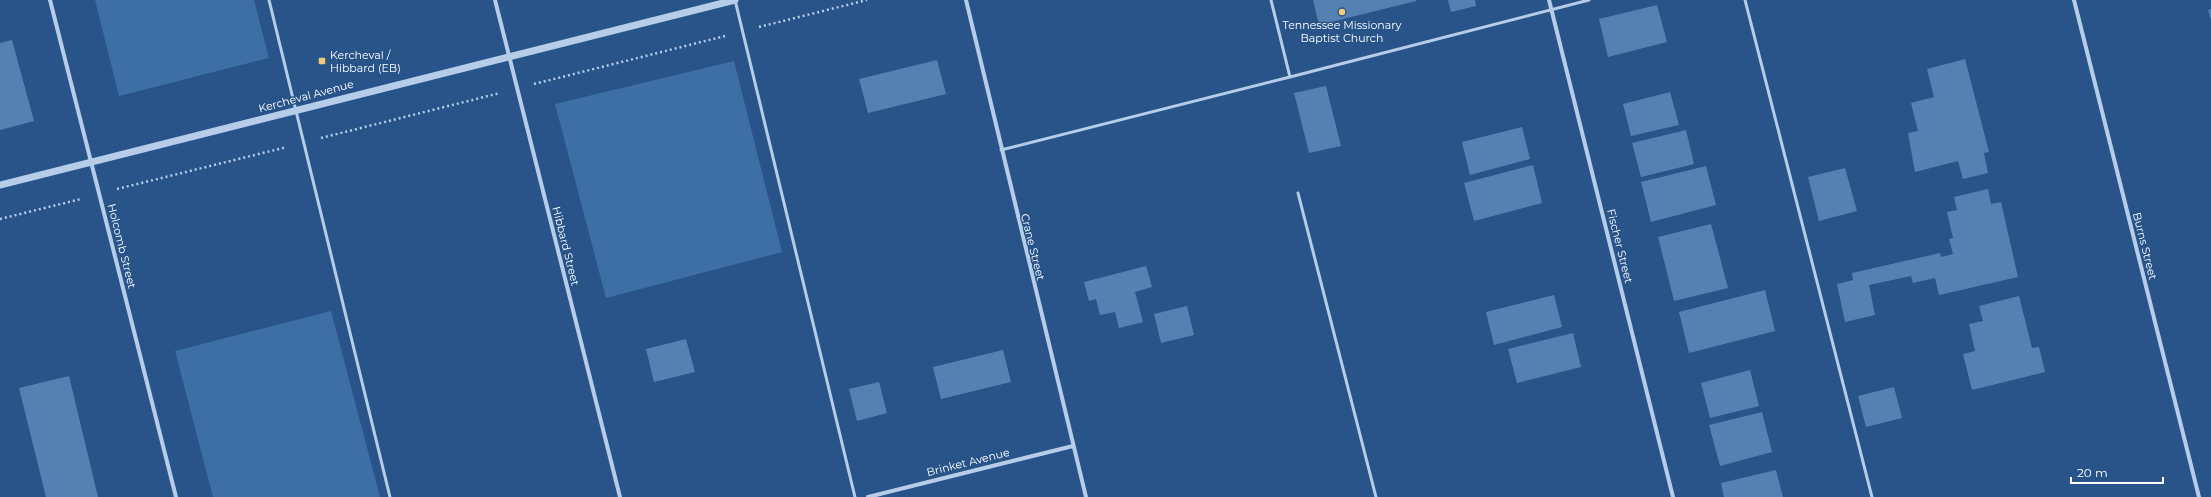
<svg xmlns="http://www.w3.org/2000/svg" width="2211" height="497" font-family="Montserrat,sans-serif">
<rect width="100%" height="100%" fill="#285489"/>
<path fill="#3d6ea5" d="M95,0H254L269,58L119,96Z
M734,61L782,252L606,298L555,104Z
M331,311L380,497H213L175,351Z"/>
<path fill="#5580b2" d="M1313,0H1416V1L1319,25Z
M1448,0H1475L1476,6L1451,12Z
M1657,5L1667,42L1608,57L1599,19Z
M2211,9V20L2208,10Z
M12,40L34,121L0,130V43Z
M1965,59L1989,152L1984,153L1988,173L1963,179L1958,161L1915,172L1908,133L1918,131L1911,103L1934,97L1927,69Z
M937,60L946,94L868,113L859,79Z
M1326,86L1341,146L1309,153L1294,93Z
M1670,92L1679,125L1631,136L1623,104Z
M1522,127L1530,159L1470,175L1462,142Z
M1686,130L1694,164L1641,177L1632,143Z
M1533,165L1542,203L1474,221L1464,183Z
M1706,166L1716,205L1651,222L1641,182Z
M1845,168L1857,211L1819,221L1808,177Z
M1988,189L1991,204L2001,202L2018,277L1939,295L1935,278L1913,283L1911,276L1869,285L1875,315L1845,322L1837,284L1853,280L1852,273L1940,253L1941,257L1953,254L1949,239L1953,238L1947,212L1957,210L1954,197Z
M1711,224L1728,288L1674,301L1658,237Z
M1146,266L1152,287L1135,292L1143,322L1119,328L1115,312L1100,315L1096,299L1089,301L1084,282Z
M1765,290L1775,331L1689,353L1679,312Z
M1554,295L1562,327L1494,345L1486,312Z
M2019,296L2032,348L2039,347L2045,372L1972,390L1963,354L1975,351L1969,324L1983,321L1979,306Z
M1187,306L1194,335L1161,343L1154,314Z
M1573,333L1581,367L1517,383L1508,349Z
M686,339L695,372L654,382L646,349Z
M1003,350L1011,382L941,399L933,367Z
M1750,370L1759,406L1710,418L1701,383Z
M69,376L98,497H46L19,388Z
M879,382L887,413L857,421L849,389Z
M1894,387L1902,418L1866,427L1858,396Z
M1762,412L1772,452L1720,466L1709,425Z
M1776,470L1783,497H1724L1721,483Z"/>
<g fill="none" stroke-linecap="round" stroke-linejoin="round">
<path stroke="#b5cde9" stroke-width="2.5" stroke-dasharray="2 3" stroke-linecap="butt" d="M759,27L867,0
M534,84L725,36
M321,138L500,93
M117,189L287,147
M0,219L81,199"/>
<path stroke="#b5cde9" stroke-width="3" d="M269,0L390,497
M735,0L855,497
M1271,0L1290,77L1589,0
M1745,0L1872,497
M1001,150L1290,77
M1298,193L1376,497"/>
<path stroke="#b5cde9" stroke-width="4" d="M50,0L176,497
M495,0L620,497
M966,0L1086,497
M1549,0L1673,497
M2074,0L2199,497
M868,497L1073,446"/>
<path stroke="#b5cde9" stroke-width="7" d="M0,185L735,0"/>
</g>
<g fill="#f1cd7b" stroke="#285489" stroke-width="1.5">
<circle cx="1342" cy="12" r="4"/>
<rect x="318" y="57" width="8" height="8" rx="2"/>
</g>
<g text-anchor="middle" stroke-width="3" stroke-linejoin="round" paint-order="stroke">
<g font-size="11" fill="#fff" stroke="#285489">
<text x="1342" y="29">Tennessee Missionary<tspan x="1342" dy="13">Baptist Church</tspan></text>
<text x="330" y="59" text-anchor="start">Kercheval /<tspan x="330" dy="13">Hibbard (EB)</tspan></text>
</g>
<g font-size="11" fill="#fff" stroke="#285489">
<text transform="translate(306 96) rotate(-15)" y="4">Kercheval Avenue</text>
<text transform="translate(122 246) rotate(76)" y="4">Holcomb Street</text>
<text transform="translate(566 246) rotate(76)" y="4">Hibbard Street</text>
<text transform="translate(1620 246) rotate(76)" y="4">Fischer Street</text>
<text transform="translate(2145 246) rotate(76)" y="4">Burns Street</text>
<text transform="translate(1033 247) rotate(76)" y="4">Crane Street</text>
<text transform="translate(968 462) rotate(-14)" y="4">Brinket Avenue</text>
</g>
</g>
<path d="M2071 477v6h92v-6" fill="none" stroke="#ffffff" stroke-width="2"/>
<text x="2077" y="477" font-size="12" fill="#ffffff" stroke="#285489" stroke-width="3" paint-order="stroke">20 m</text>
</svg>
